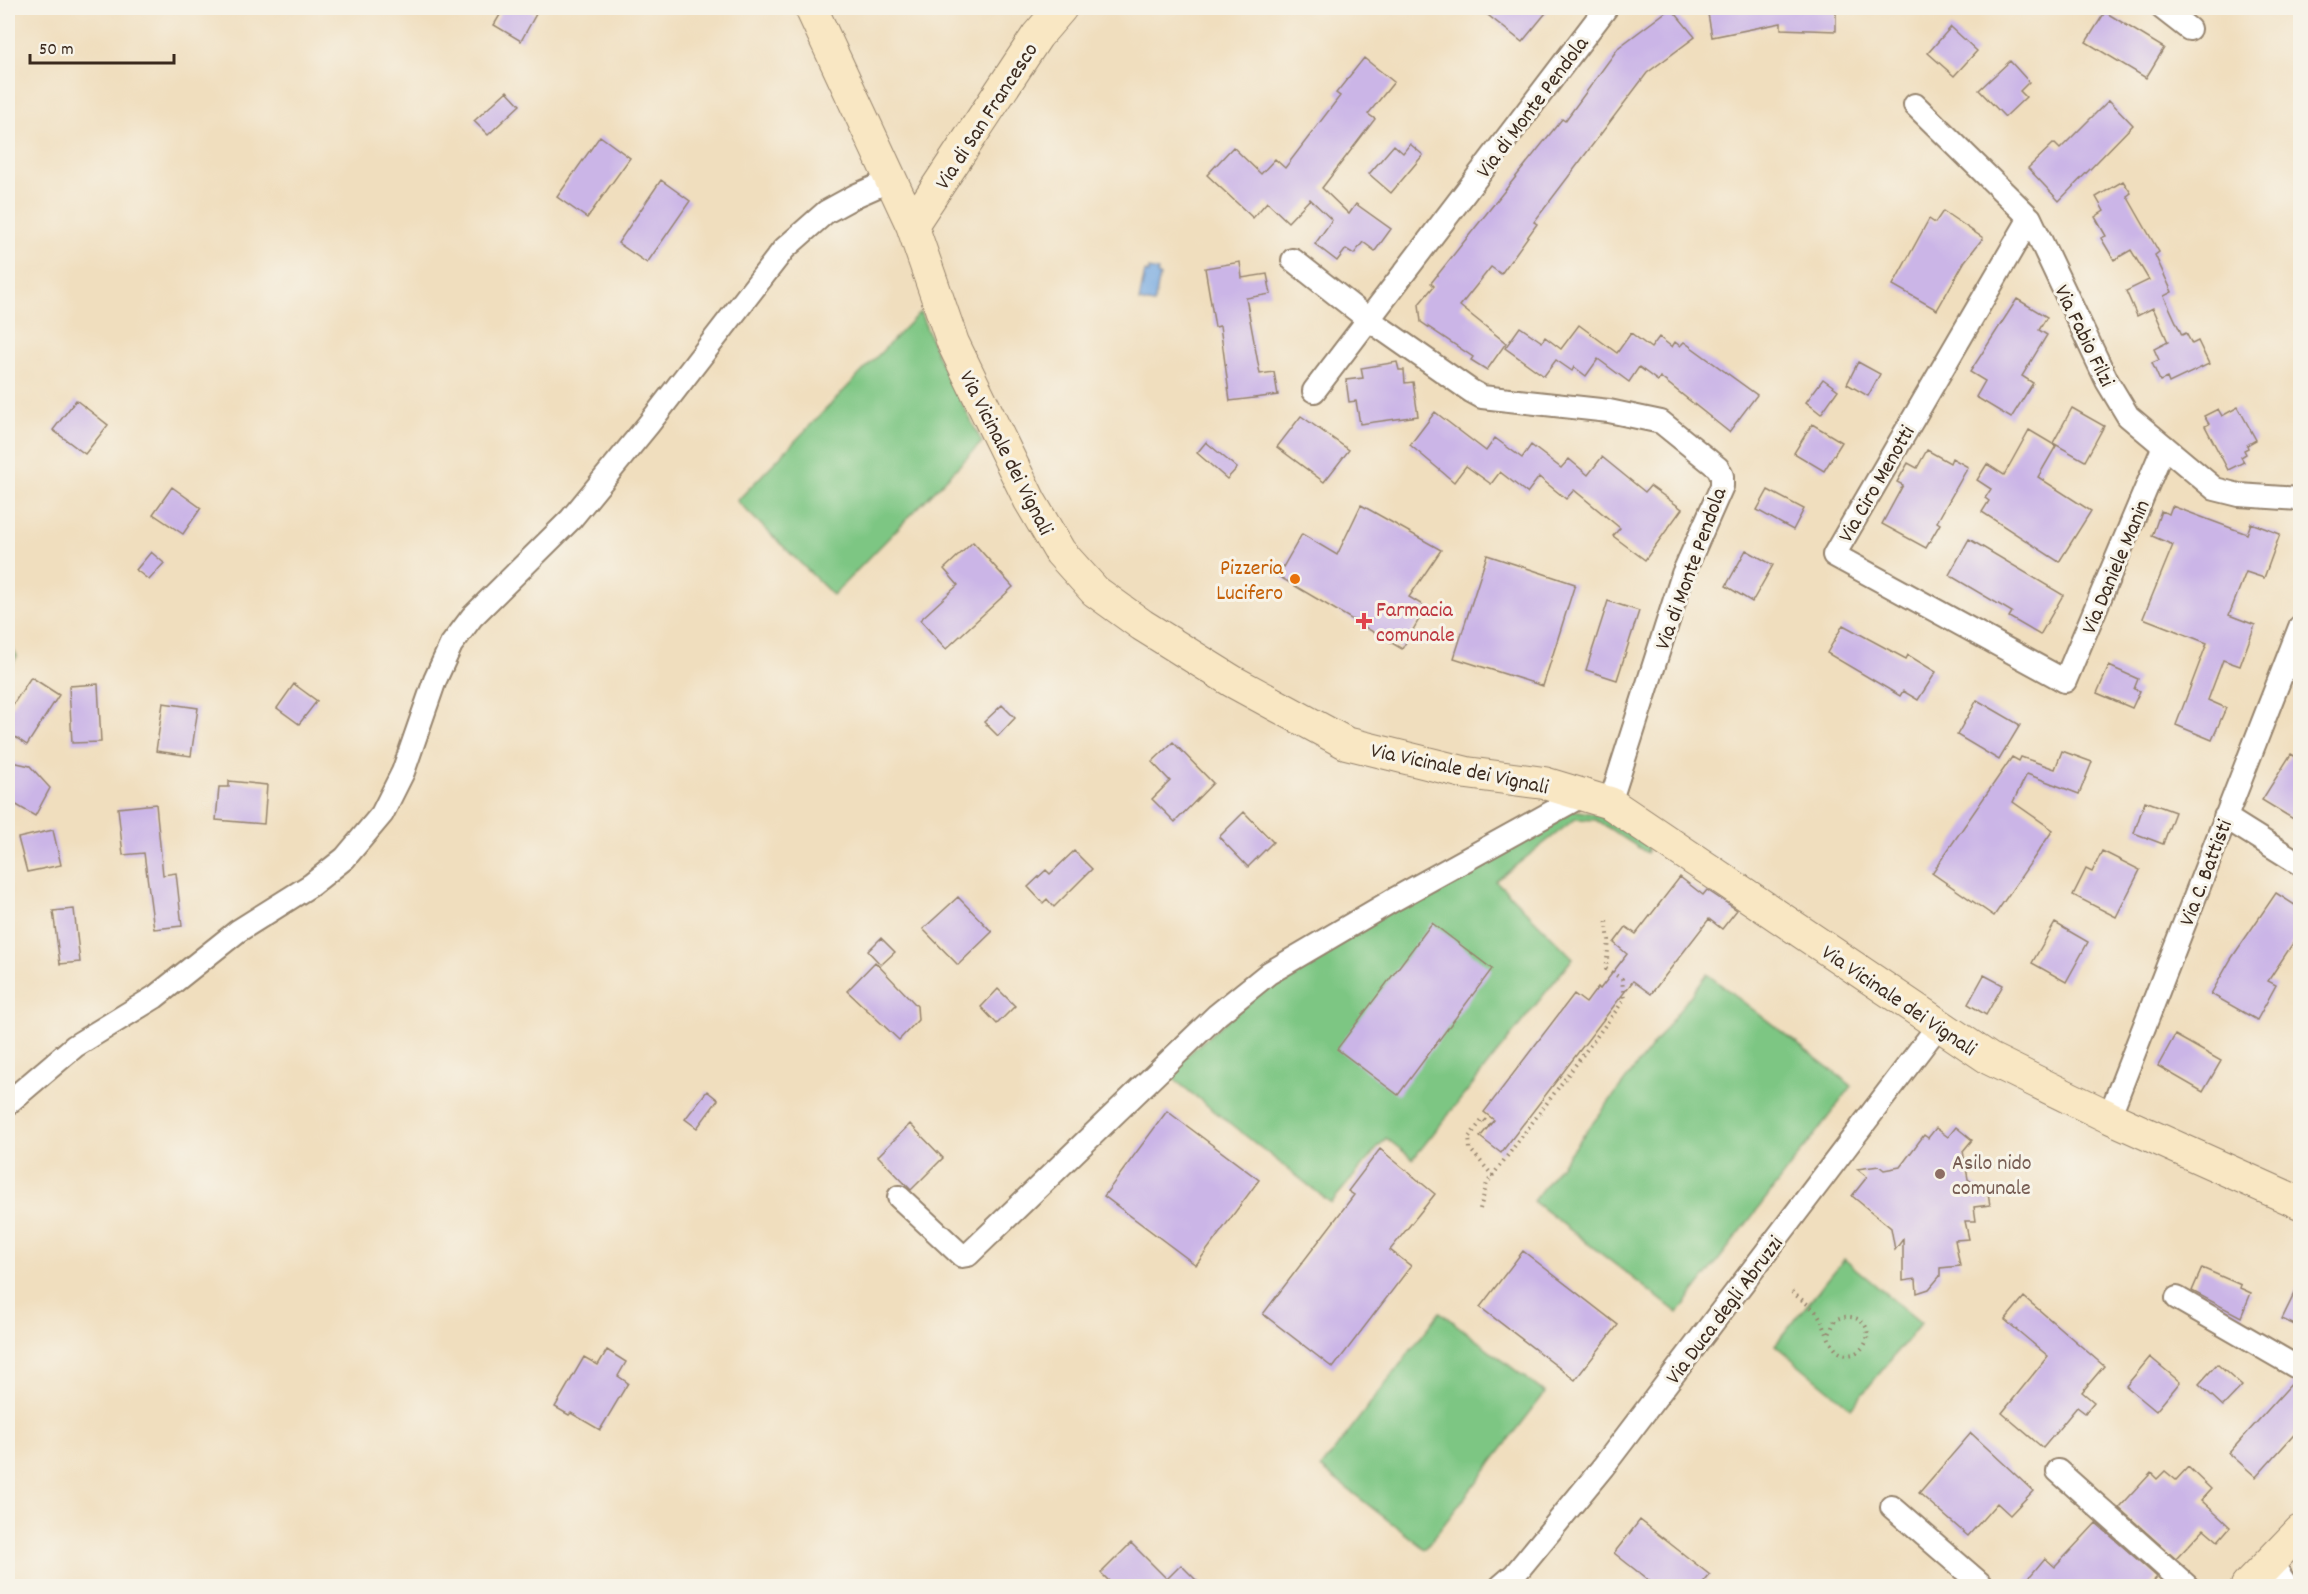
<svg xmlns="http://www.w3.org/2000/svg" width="2308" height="1594" font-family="Dekko,sans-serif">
<rect width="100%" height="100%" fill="#f7f3e8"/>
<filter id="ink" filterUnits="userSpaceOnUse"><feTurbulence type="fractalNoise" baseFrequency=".0167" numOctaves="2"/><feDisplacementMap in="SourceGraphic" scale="12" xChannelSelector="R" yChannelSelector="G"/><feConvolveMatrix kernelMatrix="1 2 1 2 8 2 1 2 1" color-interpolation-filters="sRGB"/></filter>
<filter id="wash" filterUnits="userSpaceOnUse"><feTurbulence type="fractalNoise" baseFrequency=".008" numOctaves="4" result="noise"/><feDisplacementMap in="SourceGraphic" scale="24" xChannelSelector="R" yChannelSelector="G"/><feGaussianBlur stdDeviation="1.35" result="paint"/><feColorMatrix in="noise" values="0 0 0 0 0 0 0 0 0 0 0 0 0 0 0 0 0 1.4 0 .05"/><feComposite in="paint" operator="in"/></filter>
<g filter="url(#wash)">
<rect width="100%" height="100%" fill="#f0debe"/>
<path fill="#7dc683" stroke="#5c7850" stroke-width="1.5" d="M920,312L938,357L982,442L833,595L737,501Z
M8,640L17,656L8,672Z
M1567,809L1599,815L1647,846L1648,851L1647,853L1596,820L1575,819L1496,881L1573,958L1413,1159L1386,1138L1331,1203L1166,1073L1282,973Z
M1707,974L1852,1086L1678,1313L1533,1201Z
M1844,1259L1921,1323L1851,1408L1775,1345Z
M1440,1312L1545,1393L1425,1549L1321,1468Z"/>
<path fill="#74a8e1" stroke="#586980" stroke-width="1.5" d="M1149,269L1158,271L1157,275L1160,276L1154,304L1139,301L1145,272L1149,273Z"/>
<g id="blocks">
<path fill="#cbb5e7" d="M504,8H526L536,14L521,41L494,25Z
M1479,8H1550L1522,42Z
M1671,8L1695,37L1647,73L1534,222L1537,224L1501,274L1491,267L1460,306L1506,343L1487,370L1471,360L1473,357L1421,322L1419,304L1434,286L1431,283L1562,119L1565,121L1619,47Z
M1707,8H1836V31L1781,29V23L1712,37Z
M2105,12L2164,48L2146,78L2086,42Z
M1951,27L1977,51L1954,76L1928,53Z
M1364,58L1394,82L1368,114L1375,119L1322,188L1349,214L1356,204L1391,229L1375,251L1363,242L1354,254L1346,249L1337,261L1315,244L1332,220L1310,199L1288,222L1267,202L1253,218L1207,175L1233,147L1261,174L1275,159L1285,168L1340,96L1336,93Z
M2010,61L2029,82L2020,91L2026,97L2005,117L1979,90Z
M507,91L520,105L488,135L474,121Z
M2109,100L2133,125L2059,201L2028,168L2054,143L2060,149Z
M600,136L630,158L587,218L557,197Z
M1410,144L1423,155L1391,193L1369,174L1394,145L1403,153Z
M661,180L690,201L647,263L618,243Z
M2123,181L2131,193L2127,196L2159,252L2155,255L2172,292L2164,296L2182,335L2186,333L2192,344L2198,341L2209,364L2169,383L2167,378L2160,381L2152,363L2159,360L2154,349L2168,342L2153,308L2137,316L2126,291L2149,280L2131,250L2114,260L2101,238L2106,236L2095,217L2104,211L2096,197Z
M1943,211L1983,238L1965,261L1937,310L1893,285L1929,219L1935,223Z
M1240,262L1242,278L1267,274L1271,294L1246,298L1260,374L1274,372L1278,395L1230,401L1220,326L1215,327L1205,268Z
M2017,299L2047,317L2039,330L2047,335L2022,376L2033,383L2011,418L1976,397L1985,381L1970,372Z
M1579,325L1617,353L1631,333L1651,348L1659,337L1672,347L1675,342L1680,346L1684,342L1757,395L1729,432L1660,377L1658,381L1639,367L1629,382L1598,359L1586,376L1574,367L1572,371L1556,360L1544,376L1505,348L1520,327L1542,342L1545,337L1561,349Z
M1397,362L1399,370H1404L1405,383L1413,382L1418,416L1360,424L1356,401L1349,402L1346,380L1363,378L1361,368Z
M1858,362L1880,374L1868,396L1847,384Z
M1823,379L1838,390L1821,414L1806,402Z
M76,400L108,425L85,454L53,430Z
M2238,407L2256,440L2247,445L2248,448L2244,450L2246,454L2241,457L2244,462L2228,470L2205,426L2209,424L2204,416L2218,409L2222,416Z
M2072,408L2104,426L2085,461L2053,443Z
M1435,412L1486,451L1495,438L1522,458L1531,445L1561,468L1569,459L1588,475L1602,457L1645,492L1650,486L1682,509L1645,560L1613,536L1620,528L1574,490L1566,499L1539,477L1527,493L1500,472L1491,484L1466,466L1454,482L1410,445Z
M1301,416L1349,450L1324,482L1277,447Z
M1812,424L1842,442L1824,471L1794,453Z
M2029,430L2056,446L2038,477L2091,511L2059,562L1982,512L1989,501L1985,498L1991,489L1977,480L1987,464L2004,475Z
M1206,442L1237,468L1227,479L1197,453Z
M1927,450L1950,463L1952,458L1968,467L1937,522L1940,524L1926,548L1882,524L1903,485L1897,482L1908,463L1917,468Z
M172,487L201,508L183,534L153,514Z
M1768,490L1804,509L1793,530L1757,510Z
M1361,505L1441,550L1409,597L1426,607L1402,649L1278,576L1302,534L1337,555Z
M2172,506L2247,534L2251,523L2280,534L2264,578L2246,572L2229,615L2255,625L2240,666L2223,660L2208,700L2226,708L2212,740L2176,725L2207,643L2143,618L2173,545L2152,536L2161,511L2169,514Z
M1969,539L2063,595L2040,635L2009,617L2012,612L1949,575Z
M973,542L1013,587L946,649L920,620L958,585L944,569Z
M1746,550L1773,565L1752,602L1726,586Z
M151,552L164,563L149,580L136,570Z
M1487,555L1575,584L1543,686L1454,658Z
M1608,601L1639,611L1617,680L1586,670Z
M1843,625L1906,659L1908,655L1936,672L1918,700L1903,691L1900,696L1827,653Z
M2109,666L2138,679L2134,689L2140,691L2132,708L2097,693Z
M31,677L59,695L27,745L8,732V712Z
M98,684L101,742L72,743L69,686Z
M294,684L317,701L299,724L277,708Z
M1977,700L2020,725L1999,760L1957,735Z
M163,703L198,708L191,756L156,751Z
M1002,705L1015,718L998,736L984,722Z
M1173,742L1213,783L1175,822L1152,799L1170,781L1152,762Z
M2062,751L2092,762L2079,794L2027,774L2013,802L2053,830L1994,916L1932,873L2012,757L2019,761L2021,757L2055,769Z
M2291,754L2301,760V811L2295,820L2262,800Z
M8,761L30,766L50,788L35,816L8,800Z
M229,781L267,785L264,824L216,820L219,787H229Z
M2145,801L2175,812L2163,844L2134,833Z
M156,804L163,875L176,873L182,926L154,929L144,853L123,855L118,808Z
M1244,812L1273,842L1248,867L1219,837Z
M53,830L61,865L27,872L18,838Z
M1074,851L1092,869L1054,907L1047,899L1043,903L1028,887L1046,870L1050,874Z
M2102,851L2140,870L2116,917L2073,895L2086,869L2092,872Z
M1680,877L1703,895L1707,890L1737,910L1722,929L1709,919L1651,994L1633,981L1501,1153L1480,1137L1494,1120L1484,1112L1574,994L1586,1003L1598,987L1600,989L1627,954L1614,943L1626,927L1636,934Z
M2276,893L2301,909V931L2268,981L2276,985L2257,1020L2211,994L2231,959Z
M958,897L992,932L958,965L923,929Z
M74,909L80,962L60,964L53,911Z
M1432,923L1492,969L1398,1095L1337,1049Z
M2055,923L2088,942L2066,982L2032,963Z
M881,938L895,952L881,965L868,951Z
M875,962L917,1006L918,1020L899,1040L847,991Z
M1984,975L2003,985L1986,1015L1968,1004Z
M998,989L1015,1006L997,1024L981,1007Z
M2175,1035L2221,1061L2203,1092L2158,1066Z
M707,1091L718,1100L697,1128L685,1119Z
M1167,1111L1259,1180L1196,1265L1104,1196Z
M910,1124L943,1158L911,1190L878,1156Z
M1956,1127L1972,1140L1963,1151L1968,1179L1988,1194L1990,1205L1974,1207L1976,1221H1965L1969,1239L1955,1240L1960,1266L1940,1268V1276L1929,1289L1917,1293L1916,1279L1903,1281V1239L1895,1250L1891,1228L1852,1196L1867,1177L1857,1169L1879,1166L1884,1170L1900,1167L1924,1135L1928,1138L1936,1128L1948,1137Z
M1380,1149L1435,1194L1390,1250L1411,1266L1333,1368L1263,1314L1354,1195L1348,1191Z
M1523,1251L1618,1325L1575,1380L1480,1307Z
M2202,1268L2241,1285L2240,1288L2251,1293L2241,1317L2192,1291Z
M2301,1280V1328L2282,1319Z
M2024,1297L2104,1366L2082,1392L2094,1402L2085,1413L2077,1407L2043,1448L2002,1413L2048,1356L2005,1320Z
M607,1350L626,1362L618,1376L628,1383L600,1430L571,1413L569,1415L555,1407L584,1357L598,1365Z
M2150,1357L2180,1382L2156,1411L2126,1386Z
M2217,1364L2242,1386L2223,1406L2199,1384Z
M2294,1381L2301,1382V1427L2256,1477L2229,1453Z
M1971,1433L2033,1491L2010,1515L1997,1503L1968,1536L1919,1493Z
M2188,1467L2211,1489L2201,1500L2230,1527L2218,1541L2204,1529L2176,1559L2119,1508L2151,1473L2157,1479L2165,1471L2176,1480Z
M1640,1520L1710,1575L1700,1587H1657L1614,1553Z
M2096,1523L2157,1577L2148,1587H2021L2045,1558L2055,1567Z
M1131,1543L1167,1579L1181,1565L1203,1587H1115L1101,1573Z"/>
</g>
</g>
<g filter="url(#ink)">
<use href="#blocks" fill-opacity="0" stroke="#96846e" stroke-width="1.5"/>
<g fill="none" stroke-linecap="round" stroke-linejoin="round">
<g stroke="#96846e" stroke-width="26">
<path id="street" d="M2162,8L2189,29
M1915,105L2030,218L2107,381L2128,416L2215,489L2239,495L2300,499
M2030,218L1834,555L2065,681L2164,446
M1293,260L1368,319L1471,391L1482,397L1609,411L1661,422L1718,468L1722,476V486L1683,574L1610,803
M1314,391L1606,8
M2225,817L2300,864
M8,1103L75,1046L155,997L238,931L311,885L345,858L382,814L403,772L435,680L451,645L472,617L571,519L648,425L784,249L826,212L857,195L891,180
M2109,1117L2300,627
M899,1197L962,1256L968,1255L1217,1015L1269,973L1395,899L1583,795
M2177,1298L2300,1369
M2058,1471L2187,1586
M1892,1507L1983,1586
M2271,1562L2287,1586
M1501,1586L1515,1574L1603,1467L1938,1026"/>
</g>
<g stroke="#96846e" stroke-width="34">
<path id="secondary" d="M811,8L912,225L953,343L1030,501L1060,552L1095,591L1142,625L1232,681L1346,743L1467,773L1544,783L1610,803L1990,1059L2109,1117L2300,1203
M912,225L1037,36L1061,8
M2247,1586L2300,1531"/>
</g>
<path stroke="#96846e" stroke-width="4" stroke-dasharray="1.5 4.5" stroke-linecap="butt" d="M1490,1125L1483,1119L1469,1137L1470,1149L1493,1176
M1480,1209L1487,1183L1624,1000L1622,979L1606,969L1609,940L1606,921
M1792,1292C1800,1299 1810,1305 1817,1313C1828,1327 1829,1360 1853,1354C1859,1352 1864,1347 1866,1342C1874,1322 1851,1311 1835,1320L1828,1337"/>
<use href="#street" stroke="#fff" stroke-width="22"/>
<use href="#secondary" stroke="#f9e7c3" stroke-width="32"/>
</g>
</g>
<circle fill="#e8710a" stroke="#f7f3e8" stroke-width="2" cx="1295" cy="579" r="6"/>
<path fill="#e0444e" stroke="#f7f3e8" stroke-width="2" d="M1361 612h6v6h6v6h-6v6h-6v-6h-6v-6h6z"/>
<circle fill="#8d6e63" stroke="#f7f3e8" stroke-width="2" cx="1940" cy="1174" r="6"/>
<g text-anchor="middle" stroke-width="6" stroke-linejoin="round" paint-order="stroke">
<g font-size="22" fill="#3b2a1e" stroke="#f7f3e8">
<text transform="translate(1531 106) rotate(-53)" y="8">Via di Monte Pendola</text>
<text transform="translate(985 115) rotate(-57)" y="8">Via di San Francesco</text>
<text transform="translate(2086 335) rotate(64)" y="8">Via Fabio Filzi</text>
<text transform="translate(1008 452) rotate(63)" y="8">Via Vicinale dei Vignali</text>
<text transform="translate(1875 483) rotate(-60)" y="8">Via Ciro Menotti</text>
<text transform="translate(2114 566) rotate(-67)" y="8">Via Daniele Manin</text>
<text transform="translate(1689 568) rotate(-70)" y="8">Via di Monte Pendola</text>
<text transform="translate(1460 767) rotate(12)" y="8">Via Vicinale dei Vignali</text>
<text transform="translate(2204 872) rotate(-69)" y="8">Via C. Battisti</text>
<text transform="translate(1900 999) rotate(34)" y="8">Via Vicinale dei Vignali</text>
<text transform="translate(1723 1309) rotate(-53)" y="8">Via Duca degli Abruzzi</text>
</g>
<g font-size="22" fill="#c56008" stroke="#f7f3e8" text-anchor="end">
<text x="1283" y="574">Pizzeria<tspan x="1283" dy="25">Lucifero</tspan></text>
</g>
<g font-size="22" fill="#be3a42" stroke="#f7f3e8" text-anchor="start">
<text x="1376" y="616">Farmacia<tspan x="1376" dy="25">comunale</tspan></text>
</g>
<g font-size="22" fill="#785e54" stroke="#f7f3e8" text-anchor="start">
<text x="1952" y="1169">Asilo nido<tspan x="1952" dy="25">comunale</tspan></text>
</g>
</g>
<rect width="2308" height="1594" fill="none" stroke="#f7f3e8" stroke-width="30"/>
<path d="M30 54v9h144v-9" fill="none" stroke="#3b2a1e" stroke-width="3"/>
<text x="39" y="54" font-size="18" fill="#3b2a1e" stroke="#f7f3e8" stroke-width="4.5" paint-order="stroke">50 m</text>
</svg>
